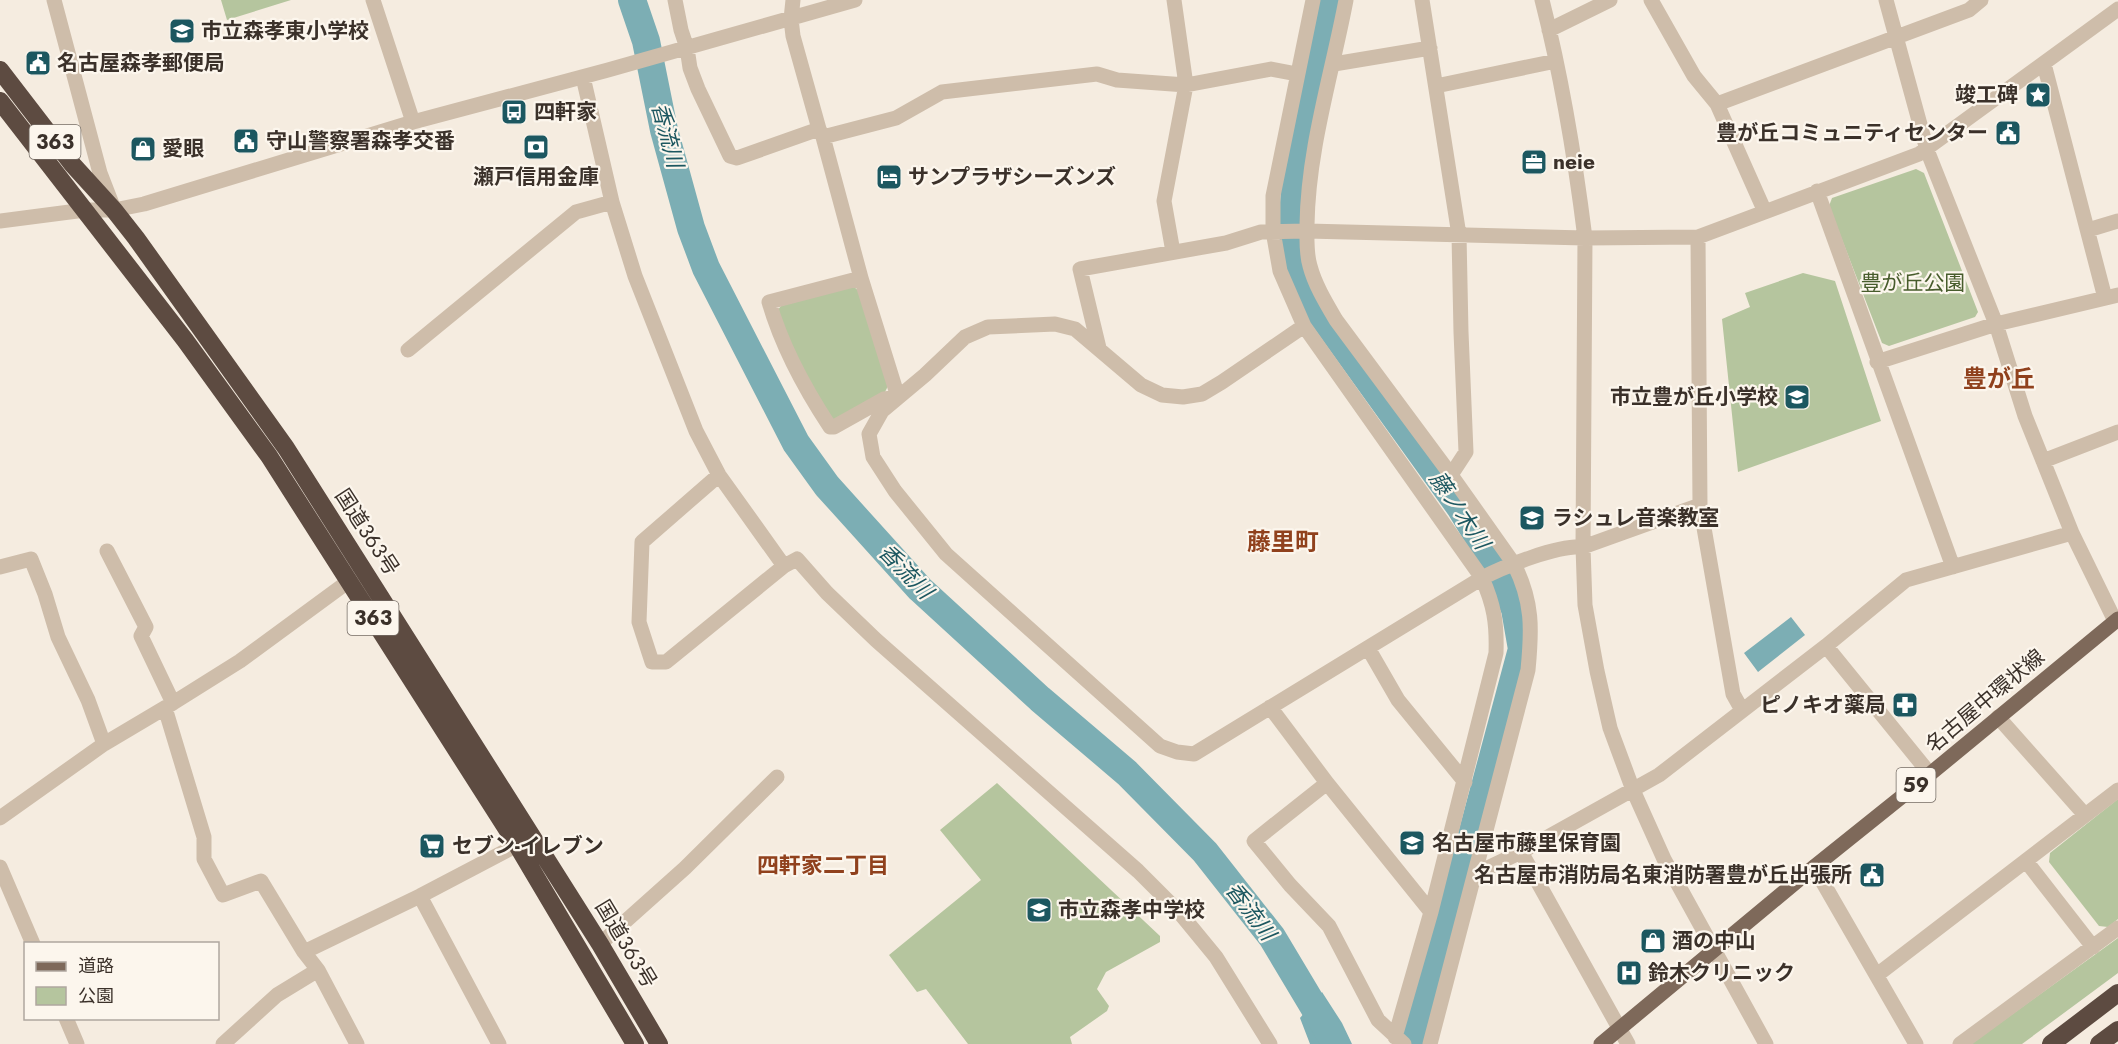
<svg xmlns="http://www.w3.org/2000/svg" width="2118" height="1044" font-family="Jost,'Noto Sans JP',sans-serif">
<rect width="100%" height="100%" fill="#f5ece0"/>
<path fill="#b5c59e" d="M221,0H291L227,20Z
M1916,169L1924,173L1978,312L1975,317L1889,346L1882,343L1829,206L1832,198Z
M1803,273L1835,281L1881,421L1738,472L1722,319L1750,307L1745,293Z
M853,286L860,292L888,386L884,394L837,420L830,419L812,393L776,312L781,306Z
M997,783L1160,936V942L1106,972L1097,989L1109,1006L1107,1011L1070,1037L1072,1044H968L926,989L917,992L889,955L981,880L940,830Z
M2118,799V919L2108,927L2099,926L2049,862L2050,853Z
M2118,938V973L2022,1044H1971Z"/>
<path fill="#7caeb4" d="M1791,617L1805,635L1758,672L1744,653Z
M1322,992L1342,1023L1352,1044H1310L1300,1018Z
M1413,1016L1428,1020L1422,1044H1401Z"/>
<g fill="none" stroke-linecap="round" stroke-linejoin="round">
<path stroke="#7caeb4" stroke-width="28" d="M632,0L646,41L664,130L691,228L706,268L796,443L827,486L920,589L1040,699L1127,773L1205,852L1272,937L1336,1044
M1333,0L1296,176L1292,230L1301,274L1321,314L1460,507L1496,566L1515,609L1522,649L1447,928L1413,1044"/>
<path stroke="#cebdaa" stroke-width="15" d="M54,0L100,173L112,204
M373,0L413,122
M675,0L681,30L687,48L690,68L698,89L730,156L737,158L819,129
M793,0L791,19L793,36L819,129L823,137L861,278L898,397
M1313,0L1273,196V231L1280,271L1304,326L1482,578C1494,605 1497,623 1496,653L1431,912L1395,1037
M1346,0C1332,74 1308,149 1307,225C1307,239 1306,253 1310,266C1315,285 1326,303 1336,320L1451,475
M1422,0L1459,235L1461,332L1466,452L1451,475L1514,564C1533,602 1532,629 1528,670L1430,1044
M1542,0C1562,78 1575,158 1585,238L1583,547L1585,605L1597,671L1610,728L1633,790L1664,859L1766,1044
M1651,0L1694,76L1717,104L1765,212
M1886,0L1927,150L1996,324L2025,416L2072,533L2115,621
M1549,30L1610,0
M1334,64L1430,48
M2044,64L2105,298
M583,77L612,202L635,276L696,431L719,475L784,566L797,559L827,593L876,640L1138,871L1179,912L1216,957L1270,1044
M1436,86L1556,61
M1717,104L1969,10L1981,0
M823,137L896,118L942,92L1097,74L1117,80L1186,85L1271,69L1297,74
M1817,191L1953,567
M0,221L85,210H114L144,204L413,122L608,70L855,0
M2088,230L2118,221
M1698,237L1700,505L1733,694L1742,710
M1173,252L1164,201L1186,85L1174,0
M861,278L769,302C782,347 805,389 830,427H834L884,399L892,398
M1304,326L1222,382L1202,394L1183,397L1162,395L1141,385L1075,329L1055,324L988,327L965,337L925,375L882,411L869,434L873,457L895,491L946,554L1160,746L1177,752L1194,754L1482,578C1505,566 1558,545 1583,547L1700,505
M1099,348L1080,269L1226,243L1261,232L1307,231L1585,238L1698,237L1919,154L2118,9
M408,350L576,212L612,202
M1877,362L1996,324L2118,295
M2043,461L2118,432
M719,475L642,542L639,622L652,662H666L784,566
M0,567L31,559L45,594L58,637L88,700L104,744
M1826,646L1930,774
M1368,648L1398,700L1465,782
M173,703L240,661L349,581
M1270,707L1327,783L1431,912
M165,708L204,837V859L223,895L261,881L304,952L318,970L277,995L223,1044
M1998,717L2085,815
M1327,783L1254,841L1290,885L1329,926L1378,1020L1404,1044
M0,818L104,744L173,703L141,636L146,627L107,551
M1521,852L1628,1044
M2026,861L2093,947
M0,867L33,944
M1814,867L1916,1044
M1475,874L1521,852L1659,775L1826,646L1906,580L2072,533
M420,896L499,1044
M600,944L685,868L777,777
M304,952L420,896L517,845
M318,970L357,1044
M1877,975L2118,790
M66,1018L77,1044
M1960,1044L2118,928"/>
<path stroke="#7e695a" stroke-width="15" d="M1601,1044L1814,867L1930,774L2118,619"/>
<path stroke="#5d4b41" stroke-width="18" d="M0,70L73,165L114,210L136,238L286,448L600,944L659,1044
M0,101L185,340L269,456L517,845L635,1044
M2051,1044L2118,993
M2099,1044L2118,1030"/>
</g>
<defs>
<g id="school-square" transform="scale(1.35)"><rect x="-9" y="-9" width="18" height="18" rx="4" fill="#1c5760" stroke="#fcf6ed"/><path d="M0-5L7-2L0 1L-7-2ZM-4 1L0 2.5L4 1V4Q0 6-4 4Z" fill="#fff"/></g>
<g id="civic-square" transform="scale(1.35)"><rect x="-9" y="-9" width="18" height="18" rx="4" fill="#1c5760" stroke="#fcf6ed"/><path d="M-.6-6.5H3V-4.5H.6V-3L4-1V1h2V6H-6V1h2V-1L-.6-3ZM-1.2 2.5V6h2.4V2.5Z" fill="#fff"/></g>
<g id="sight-square" transform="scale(1.35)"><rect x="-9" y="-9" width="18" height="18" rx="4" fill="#1c5760" stroke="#fcf6ed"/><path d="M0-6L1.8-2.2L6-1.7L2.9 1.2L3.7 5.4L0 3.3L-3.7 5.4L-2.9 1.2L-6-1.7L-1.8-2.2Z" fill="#fff"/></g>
<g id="bus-square" transform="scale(1.35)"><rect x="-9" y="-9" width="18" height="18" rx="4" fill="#1c5760" stroke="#fcf6ed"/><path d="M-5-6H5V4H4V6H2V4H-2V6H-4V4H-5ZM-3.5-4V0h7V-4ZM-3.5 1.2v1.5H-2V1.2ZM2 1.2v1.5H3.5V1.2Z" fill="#fff"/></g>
<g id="bank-square" transform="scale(1.35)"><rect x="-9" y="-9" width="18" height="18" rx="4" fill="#1c5760" stroke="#fcf6ed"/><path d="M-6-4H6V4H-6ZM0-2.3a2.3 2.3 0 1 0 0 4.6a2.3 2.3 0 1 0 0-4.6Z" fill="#fff"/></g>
<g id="shop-square" transform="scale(1.35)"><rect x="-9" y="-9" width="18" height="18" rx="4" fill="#1c5760" stroke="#fcf6ed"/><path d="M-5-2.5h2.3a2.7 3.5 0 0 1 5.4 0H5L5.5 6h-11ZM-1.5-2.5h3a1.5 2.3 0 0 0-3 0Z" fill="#fff"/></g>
<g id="office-square" transform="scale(1.35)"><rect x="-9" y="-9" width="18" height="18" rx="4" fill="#1c5760" stroke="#fcf6ed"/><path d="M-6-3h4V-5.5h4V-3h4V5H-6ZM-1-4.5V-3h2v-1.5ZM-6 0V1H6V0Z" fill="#fff"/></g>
<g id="hotel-square" transform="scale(1.35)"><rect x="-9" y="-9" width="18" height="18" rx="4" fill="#1c5760" stroke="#fcf6ed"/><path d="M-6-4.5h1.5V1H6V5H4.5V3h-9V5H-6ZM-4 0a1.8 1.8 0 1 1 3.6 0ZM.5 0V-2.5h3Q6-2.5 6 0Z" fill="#fff"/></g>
<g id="pharmacy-square" transform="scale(1.35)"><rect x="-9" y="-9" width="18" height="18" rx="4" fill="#1c5760" stroke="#fcf6ed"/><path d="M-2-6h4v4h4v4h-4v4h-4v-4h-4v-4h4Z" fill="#fff"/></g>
<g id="supermarket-square" transform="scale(1.35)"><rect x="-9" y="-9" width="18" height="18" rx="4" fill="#1c5760" stroke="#fcf6ed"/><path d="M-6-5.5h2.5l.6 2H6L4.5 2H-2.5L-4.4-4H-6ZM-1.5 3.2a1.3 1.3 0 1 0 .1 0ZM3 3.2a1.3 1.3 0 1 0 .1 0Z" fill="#fff"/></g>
<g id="hospital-square" transform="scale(1.35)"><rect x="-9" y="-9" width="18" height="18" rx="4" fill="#1c5760" stroke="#fcf6ed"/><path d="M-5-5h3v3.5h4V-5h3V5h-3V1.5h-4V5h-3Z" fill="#fff"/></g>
</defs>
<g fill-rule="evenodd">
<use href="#school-square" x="182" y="31"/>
<use href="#civic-square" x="38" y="63"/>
<use href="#sight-square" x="2038" y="95"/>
<use href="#bus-square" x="514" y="112"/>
<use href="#civic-square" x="2008" y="133"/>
<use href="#civic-square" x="246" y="141"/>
<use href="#bank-square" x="536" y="147"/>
<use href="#shop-square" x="143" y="149"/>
<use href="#office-square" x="1534" y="162"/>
<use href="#hotel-square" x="889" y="177"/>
<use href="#school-square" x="1797" y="397"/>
<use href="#school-square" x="1532" y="518"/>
<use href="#pharmacy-square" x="1905" y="705"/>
<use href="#school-square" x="1412" y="843"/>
<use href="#supermarket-square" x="432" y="846"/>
<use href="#civic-square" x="1872" y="875"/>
<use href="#school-square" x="1039" y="910"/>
<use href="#shop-square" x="1653" y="941"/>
<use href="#hospital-square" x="1629" y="973"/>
</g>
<g text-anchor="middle" stroke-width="4.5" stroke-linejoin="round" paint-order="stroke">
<g fill="#fcf6ed" stroke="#756c64" stroke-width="1.5">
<rect x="29.5" y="125" width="51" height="34" rx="4.5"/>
<rect x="347.5" y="601" width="51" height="34" rx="4.5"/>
<rect x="1896.5" y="768" width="39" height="34" rx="4.5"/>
</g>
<g font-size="20" font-weight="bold" fill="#3b312a">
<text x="55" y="149">363</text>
<text x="373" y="625">363</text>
<text x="1916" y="792">59</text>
</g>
<g font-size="21" font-weight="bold" fill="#3b312a" stroke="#fcf6ed" text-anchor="start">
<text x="201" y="38">市立森孝東小学校</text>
<text x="57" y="70">名古屋森孝郵便局</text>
<text x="2018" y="102" text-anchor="end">竣工碑</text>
<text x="534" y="119">四軒家</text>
<text x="1988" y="140" text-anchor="end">豊が丘コミュニティセンター</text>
<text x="266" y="148">守山警察署森孝交番</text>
<text x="162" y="156">愛眼</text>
<text x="1553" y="169">neie</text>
<text x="536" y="184" text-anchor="middle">瀬戸信用金庫</text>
<text x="908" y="184">サンプラザシーズンズ</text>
<text x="1778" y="404" text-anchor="end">市立豊が丘小学校</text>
<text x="1552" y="525">ラシュレ音楽教室</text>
<text x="1886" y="712" text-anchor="end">ピノキオ薬局</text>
<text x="1432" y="850">名古屋市藤里保育園</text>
<text x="452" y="853">セブン-イレブン</text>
<text x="1852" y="882" text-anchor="end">名古屋市消防局名東消防署豊が丘出張所</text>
<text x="1058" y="917">市立森孝中学校</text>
<text x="1672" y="948">酒の中山</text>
<text x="1648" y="980">鈴木クリニック</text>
</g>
<g font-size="21" fill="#475c2c" stroke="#fcf6ed">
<text x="1913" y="290">豊が丘公園</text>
</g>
<g font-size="21" fill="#3b312a" stroke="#fcf6ed">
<text transform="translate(367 532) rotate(57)" y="7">国道363号</text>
<text transform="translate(1985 701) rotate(-40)" y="7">名古屋中環状線</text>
<text transform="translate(626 944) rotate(59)" y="7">国道363号</text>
</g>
<g font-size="22" font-style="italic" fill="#1c5760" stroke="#fcf6ed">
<text transform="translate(668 135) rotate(75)" y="8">香流川</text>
<text transform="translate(1460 510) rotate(56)" y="8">藤ノ木川</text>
<text transform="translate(906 571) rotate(46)" y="8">香流川</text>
<text transform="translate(1251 911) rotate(53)" y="8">香流川</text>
</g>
<g font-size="22" font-weight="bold" fill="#90411d" stroke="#fcf6ed">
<text x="823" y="873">四軒家二丁目</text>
</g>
<g font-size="24" font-weight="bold" fill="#90411d" stroke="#fcf6ed">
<text x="1999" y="387">豊が丘</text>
<text x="1283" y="550">藤里町</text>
</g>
</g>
<rect x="24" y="942" width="195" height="78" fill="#fcf6ed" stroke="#afa79f" stroke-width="1.5"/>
<rect x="36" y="962" width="30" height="9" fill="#7e695a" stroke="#afa79f" stroke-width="1.5"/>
<text x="78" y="972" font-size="18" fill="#3b312a">道路</text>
<rect x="36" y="987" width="30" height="18" fill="#b5c59e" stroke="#afa79f" stroke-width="1.5"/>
<text x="78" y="1002" font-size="18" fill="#3b312a">公園</text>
</svg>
